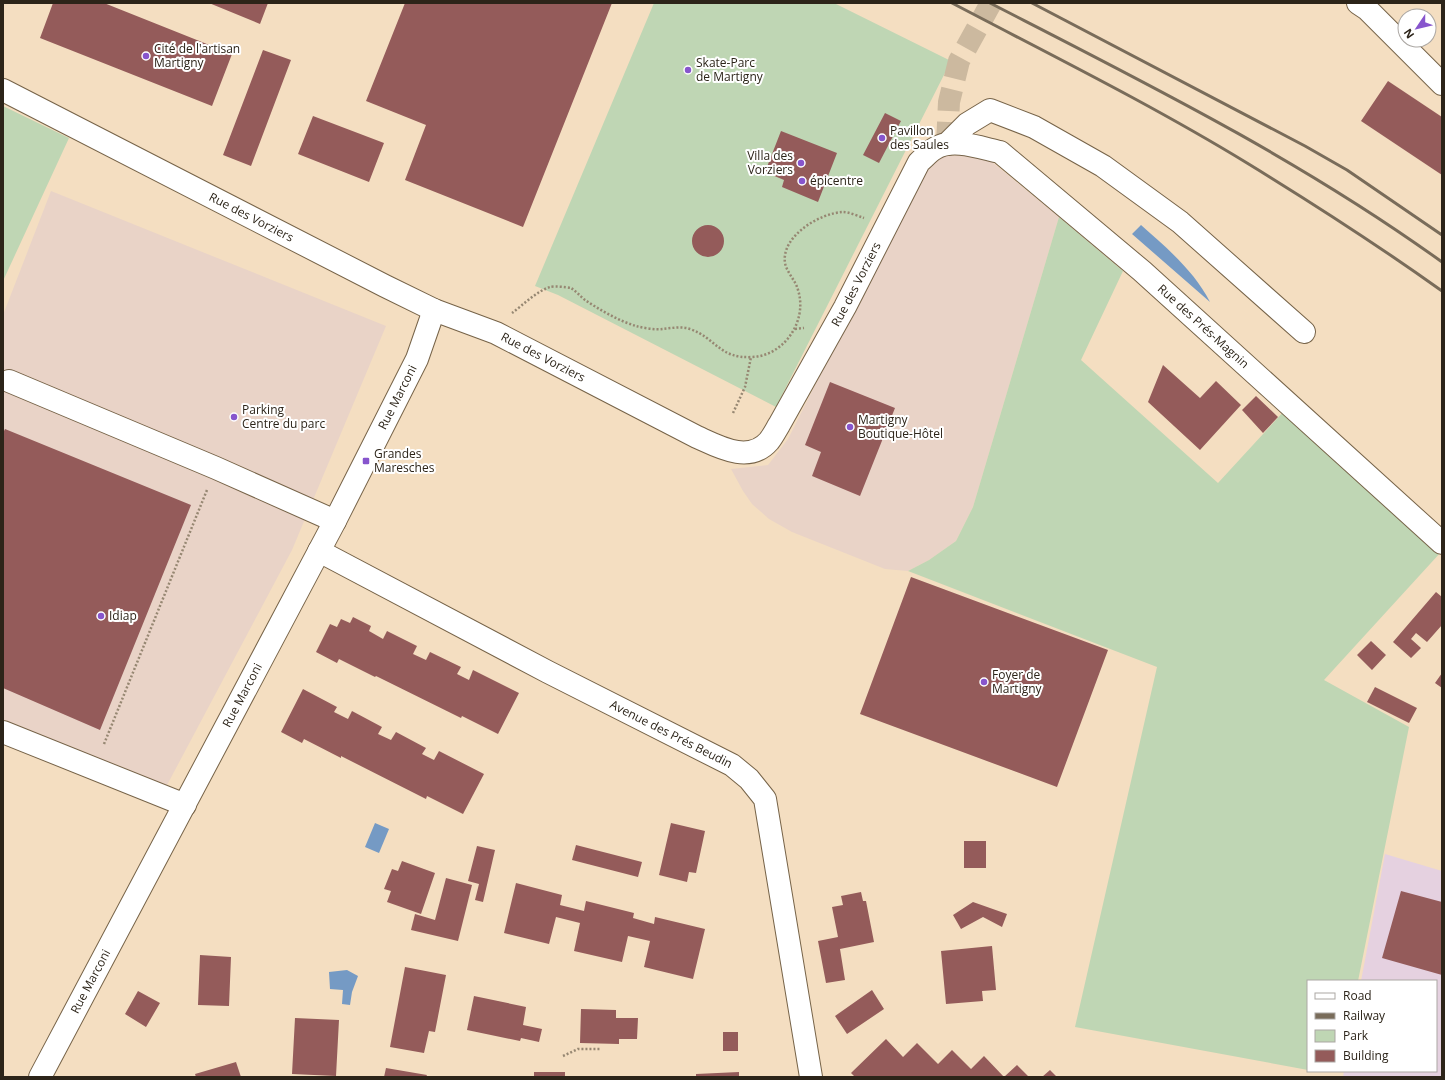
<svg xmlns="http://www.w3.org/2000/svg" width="1445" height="1080" font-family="'Open Sans',sans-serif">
<rect width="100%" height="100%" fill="#f4dec1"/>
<path fill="#e9d3c7" d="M961,155L991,161L1059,217L973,507L956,541L929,560L908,571L885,569L792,532L769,519L752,504L743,491L731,469L768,465L788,439L858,299L923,177L931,165L945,156Z
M51,191L386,326L292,550L158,802L3,739V315Z"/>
<path fill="#e5d1e0" d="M1385,854L1442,871V1077H1343L1344,1071H1436V981H1361Z"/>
<path fill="#bfd6b4" d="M654,3H834L951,61L776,407L558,295L535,286Z
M3,106L69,138L3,281Z
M1059,217L1123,271L1081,360L1218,483L1285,410L1441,552L1324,680L1409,727L1358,981H1308V1070L1075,1027L1157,667L908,571L929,560L956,541L973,507Z"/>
<path fill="#759ac4" d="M1141,225C1166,247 1195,272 1210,302L1132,234Z
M375,823L389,829L379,853L365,847Z
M347,970L358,976L352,992L350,1005L342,1004L343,990L330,989L329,972Z"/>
<path fill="#945b5a" d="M53,3H104L232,54L212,106L40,38Z
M209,3H268L260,24Z
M405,3H612L523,227L405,180L426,125L366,101Z
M263,50L291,60L251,166L223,155Z
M1388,81L1442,117V175L1361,121Z
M885,113L901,121L879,163L863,155Z
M313,116L384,143L369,182L298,154Z
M781,131L837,153L818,202L782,187L784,180L765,172Z
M692 241a16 16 0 1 1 32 0a16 16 0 1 1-32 0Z
M1163,365L1200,398L1216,381L1241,405L1200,450L1148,402Z
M830,382L895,408L860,496L812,476L821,452L805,445Z
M1256,396L1278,417L1263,433L1242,410Z
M5,429L191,505L100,730L3,688V433Z
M911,577L1108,650L1057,787L860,714Z
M1436,592L1442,597V625L1427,642L1416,633L1411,639L1421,648L1411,658L1393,642Z
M353,617L371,626L369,631L383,639L387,631L417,646L413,654L426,660L430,652L461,667L457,674L469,680L473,670L519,693L498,734L462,716L461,718L376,676L375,677L339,659L337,663L316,652L330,624L337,627L341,619L350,623Z
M1371,641L1386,655L1372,670L1357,655Z
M1442,673V688L1435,683Z
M1375,687L1417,708L1409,723L1367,702Z
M303,689L337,707L334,712L348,719L352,711L382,727L378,734L391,740L396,732L426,748L422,754L434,760L439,751L484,774L463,814L427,796L426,799L341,756V758L304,739L302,743L281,732Z
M671,823L705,831L696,873L689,872L687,882L659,875Z
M964,841H986V868H964Z
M576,845L642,862L638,877L572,860Z
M477,846L495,850L483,902L475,900L479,884L468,881Z
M402,861L435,873L421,914L387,902L391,891L384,889L392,869L398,871Z
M446,878L472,885L458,941L411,930L415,914L435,920Z
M516,883L562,895L560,905L584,911L586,901L634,913L633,918L654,924L655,917L705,929L693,979L644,967L650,941L628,936L622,962L574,951L580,923L556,917L549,944L504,933Z
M1401,891L1442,902V975L1382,958Z
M861,892L863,901H866L874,942L840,949L845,980L826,983L818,941L838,937L832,907L843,905L841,896Z
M973,902L1007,914L1002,927L983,917L961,929L953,915Z
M992,946L996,990L982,991L983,1001L946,1004L941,951Z
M200,955L231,957L229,1006L198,1005Z
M405,967L446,975L435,1032L429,1031L424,1053L390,1047Z
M872,990L884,1009L847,1034L835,1016Z
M138,991L160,1003L146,1027L125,1014Z
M474,996L526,1007L523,1025L542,1029L539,1042L521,1038L520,1041L467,1030Z
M581,1009L616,1010V1018H638L637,1039H619V1044L580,1043Z
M295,1018L339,1020L336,1076L292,1074Z
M723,1032H738V1051H723Z
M886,1039L903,1057L917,1043L938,1064L952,1050L971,1069L984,1056L1004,1077L1017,1065L1029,1077H855L851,1073Z
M236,1062L241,1077H196L195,1074Z
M386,1068L427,1075L426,1077H384Z
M1050,1070L1057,1077H1042Z
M534,1072H565V1077H534Z
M739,1072V1077H696V1074Z"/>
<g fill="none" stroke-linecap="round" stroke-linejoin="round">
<path stroke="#ccb99f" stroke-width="22" stroke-dasharray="22 11" stroke-linecap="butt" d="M947,144L949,102L959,61L991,3"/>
<g stroke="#766348" stroke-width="24">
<g id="minor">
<path d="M1358,3L1367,9L1442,84"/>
<path id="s1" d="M3,90L385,286L434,310L496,333L697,437C719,447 749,464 769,441C773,436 776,430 779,425L845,307L919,162C924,158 929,152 934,149C952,137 981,148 1000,152L1142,271L1442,543"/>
<path d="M947,144L967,124L990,110L1034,127L1103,166L1180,222L1304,332"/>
<path d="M9,381L216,468L335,521"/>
<path id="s2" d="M319,551L548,672L732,765L749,779L765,799L811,1077"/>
<path d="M3,732L185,805"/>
<path id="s3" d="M40,1077L335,521L417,359L434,310"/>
</g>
</g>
<path stroke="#968772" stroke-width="2.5" stroke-dasharray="2 2" stroke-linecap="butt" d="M512,313C523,305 537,291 550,287C554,286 567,287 571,288C576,291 580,296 585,300C600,310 619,321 636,326C644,328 655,330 663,329C672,328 682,326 690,329C716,338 719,359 752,357C784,356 808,321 798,290C796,281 787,273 785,263C781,236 820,213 843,212C849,212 858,216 864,218
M795,329L804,328
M733,413L745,387L751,357
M104,744L207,490
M563,1056L578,1049H600"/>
<use href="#minor" stroke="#fff" stroke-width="22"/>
<path stroke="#796c5a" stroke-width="3" d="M952,3C1051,55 1152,105 1247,163C1314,204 1379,246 1442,291
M990,3C1144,82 1301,160 1442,262
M1032,3L1305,146L1347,170L1442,235"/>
</g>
<g fill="#8755cd" stroke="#fff" stroke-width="1.5">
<circle cx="146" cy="56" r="4"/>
<circle cx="688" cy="70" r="4"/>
<circle cx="882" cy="138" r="4"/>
<circle cx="801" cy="163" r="4"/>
<circle cx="802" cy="181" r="4"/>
<circle cx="234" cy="417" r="4"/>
<circle cx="850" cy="427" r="4"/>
<rect x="362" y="457" width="8" height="8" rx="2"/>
<circle cx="101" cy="616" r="4"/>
<circle cx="984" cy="682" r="4"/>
</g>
<g text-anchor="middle" stroke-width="4" stroke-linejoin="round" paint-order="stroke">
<g font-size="12" fill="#2c2419" stroke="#fff" text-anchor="start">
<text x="154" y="53">Cité de l'artisan<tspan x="154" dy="14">Martigny</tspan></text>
<text x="696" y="67">Skate-Parc<tspan x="696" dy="14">de Martigny</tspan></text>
<text x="890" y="135">Pavillon<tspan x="890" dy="14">des Saules</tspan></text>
<text x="793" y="160" text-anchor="end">Villa des<tspan x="793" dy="14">Vorziers</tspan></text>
<text x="810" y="185">épicentre</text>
<text x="242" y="414">Parking<tspan x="242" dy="14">Centre du parc</tspan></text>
<text x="858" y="424">Martigny<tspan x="858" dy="14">Boutique-Hôtel</tspan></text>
<text x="374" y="458">Grandes<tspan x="374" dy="14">Maresches</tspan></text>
<text x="109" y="620">Idiap</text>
<text x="992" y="679">Foyer de<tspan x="992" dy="14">Martigny</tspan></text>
</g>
<g font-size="12" fill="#2c2419" stroke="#fff">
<text dy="4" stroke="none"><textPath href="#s1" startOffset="279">Rue des Vorziers</textPath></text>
<text dy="4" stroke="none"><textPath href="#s1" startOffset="1034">Rue des Vorziers</textPath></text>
<text dy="4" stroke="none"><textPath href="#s1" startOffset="1527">Rue des Prés-Magnin</textPath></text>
<text dy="4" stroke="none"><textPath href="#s1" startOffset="603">Rue des Vorziers</textPath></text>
<text dy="4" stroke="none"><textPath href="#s3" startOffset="768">Rue Marconi</textPath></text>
<text dy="4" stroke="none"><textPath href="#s3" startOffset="432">Rue Marconi</textPath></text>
<text dy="4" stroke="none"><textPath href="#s2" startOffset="397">Avenue des Prés Beudin</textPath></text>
<text dy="4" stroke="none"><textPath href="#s3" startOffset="108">Rue Marconi</textPath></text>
</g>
</g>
<rect width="1445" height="1080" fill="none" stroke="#2c2419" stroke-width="8"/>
<rect x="1307" y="980" width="130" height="92" fill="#ffffff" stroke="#aba7a3"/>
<rect x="1315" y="993" width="20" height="6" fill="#ffffff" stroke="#aba7a3"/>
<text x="1343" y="1000" font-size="12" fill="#2c2419">Road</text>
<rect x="1315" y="1013" width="20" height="6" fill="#796c5a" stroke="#aba7a3"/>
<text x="1343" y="1020" font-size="12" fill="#2c2419">Railway</text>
<rect x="1315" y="1030" width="20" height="12" fill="#bfd6b4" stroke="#aba7a3"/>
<text x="1343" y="1040" font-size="12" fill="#2c2419">Park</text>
<rect x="1315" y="1050" width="20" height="12" fill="#945b5a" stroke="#aba7a3"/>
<text x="1343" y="1060" font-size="12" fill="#2c2419">Building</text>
<g transform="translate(1417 28) rotate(235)"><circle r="19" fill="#ffffff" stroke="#aba7a3"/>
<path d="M0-3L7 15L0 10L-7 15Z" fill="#8755cd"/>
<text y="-6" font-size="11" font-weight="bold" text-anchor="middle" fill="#2c2419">N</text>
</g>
</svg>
